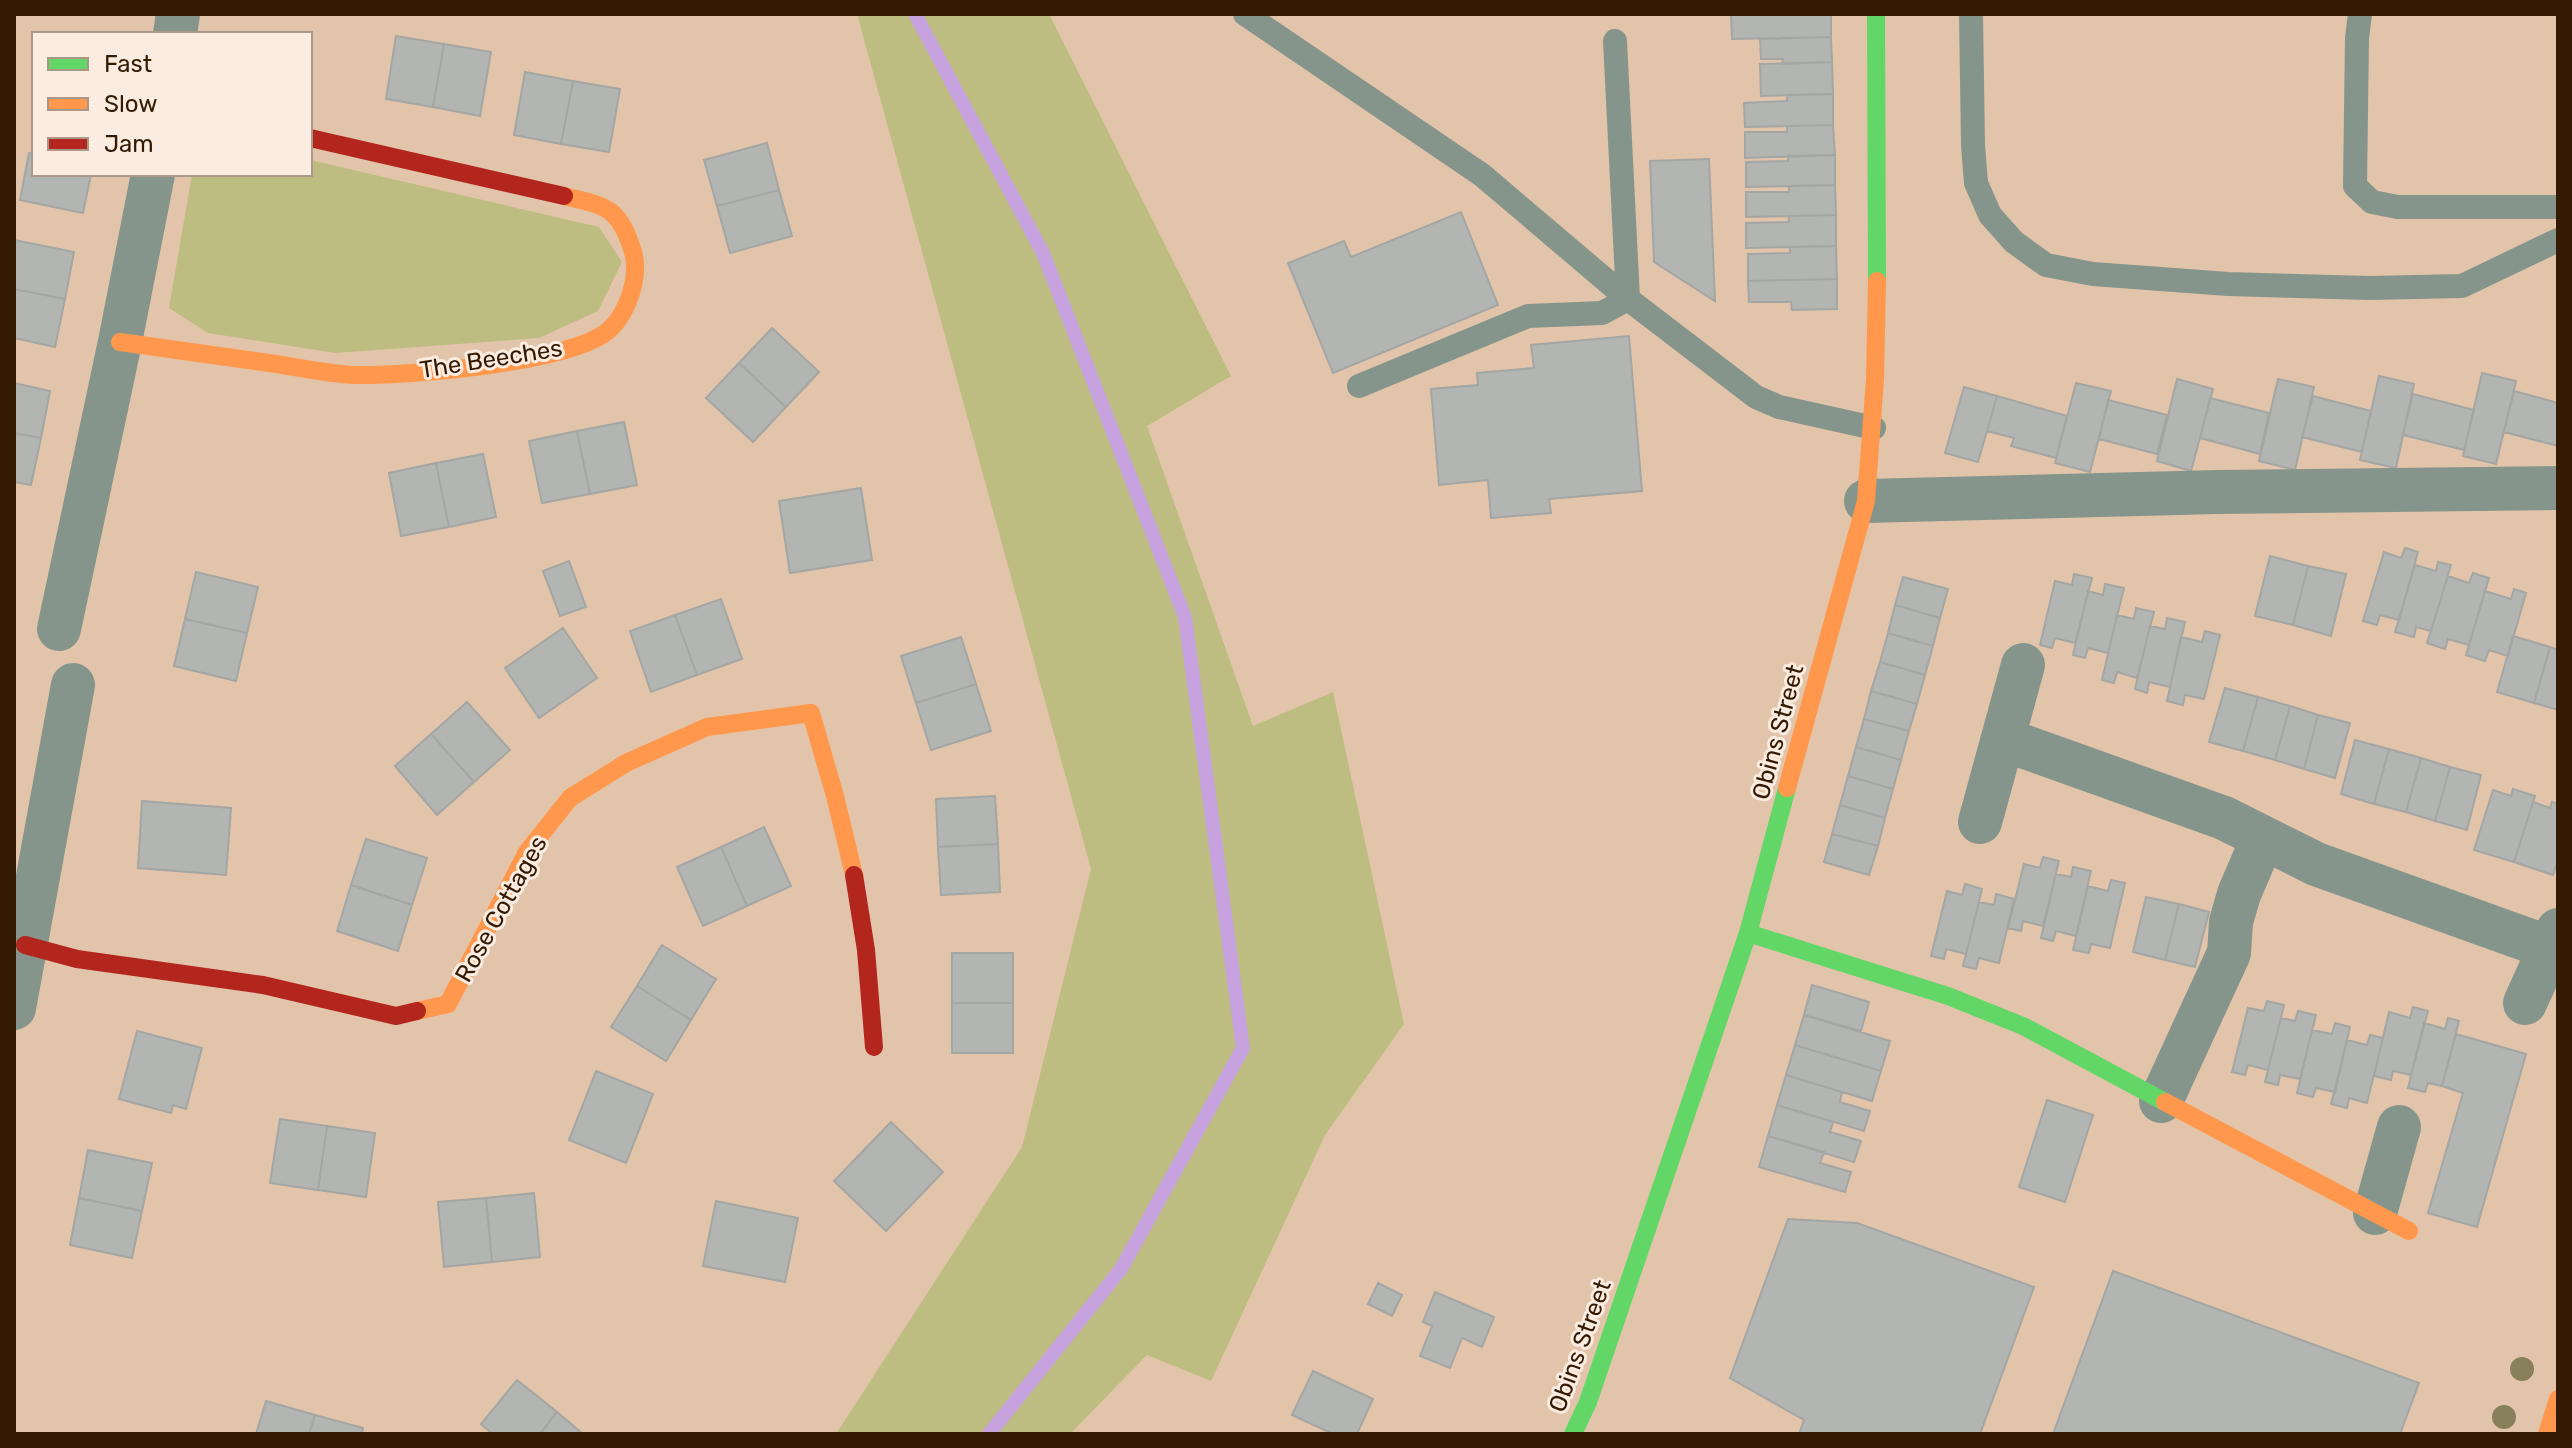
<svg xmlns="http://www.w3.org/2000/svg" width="2572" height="1448" font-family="Rubik,sans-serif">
<rect width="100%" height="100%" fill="#e2c4aa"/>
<path fill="#bebd81" d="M857,14H1049L1231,376L1147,426L1253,726L1333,692L1404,1024L1325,1135L1211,1381L1147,1355L1070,1434H836L1022,1147L1091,869Z
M310,160L599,227L622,262L598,311L539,338L335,353L208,333L169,308L192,174H310Z"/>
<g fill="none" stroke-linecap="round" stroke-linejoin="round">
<path stroke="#c6a2de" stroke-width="14" d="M915,14L1043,253L1185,617L1243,1048L1121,1269L989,1434"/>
</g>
<path fill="#b3b5b3" stroke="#a4a6a4" stroke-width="2" d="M1731,14H1831V37L1732,39Z
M396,36L444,44L433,107L386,99Z
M1831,37L1832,62L1782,64L1783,59H1761L1760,39Z
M444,44L491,52L480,116L433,107Z
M1832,62L1833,94L1761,96L1760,64Z
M525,72L573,81L561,144L514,135Z
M573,81L620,89L609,152L561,144Z
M1833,94V125L1745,127L1744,103L1787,101V95Z
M1833,125L1835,155L1745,158V132H1787V126Z
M767,143L779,190L717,206L704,160Z
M29,153L34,154V174H91L83,213L20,200Z
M1835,155V185L1746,187V162L1788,161V156Z
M1709,159L1715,301L1654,262L1650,161Z
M1835,185L1836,215L1746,217V192H1789V186Z
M779,190L792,236L730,253L717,206Z
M1461,212L1498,305L1333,373L1288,263L1344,241L1351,257Z
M1836,215V246L1746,248V223L1789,222V216Z
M14,240L74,252L65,299L14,289Z
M1836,246L1837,279L1748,281V254L1790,253V247Z
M1837,279V309L1792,310L1791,302H1749L1748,281Z
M14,289L65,299L55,347L14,338Z
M772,328L819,372L786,407L739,363Z
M1629,336L1642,491L1549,499L1551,513L1491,518L1488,480L1439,485L1431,389L1478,385L1477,373L1534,368L1531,345Z
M739,363L786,407L753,442L706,398Z
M2482,373L2516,381L2496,464L2463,456Z
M2379,376L2414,384L2396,468L2360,460Z
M2177,379L2213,389L2191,471L2157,461Z
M2278,379L2314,387L2295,470L2259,461Z
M14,383L50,391L41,438L14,433Z
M2076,383L2111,391L2090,472L2055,463Z
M1964,387L1997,396L1978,462L1945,453Z
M2514,391L2558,403V446L2504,432Z
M2413,394L2474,410L2464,450L2403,435Z
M1997,396L2067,416L2056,458L2011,446L2014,438L1987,431Z
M2313,396L2371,411L2362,452L2302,437Z
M2210,398L2269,413L2260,454L2200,438Z
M2108,400L2167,415L2157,454L2099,439Z
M624,422L637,485L590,494L577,431Z
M577,431L590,494L542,503L529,441Z
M14,433L41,438L31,485L14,482Z
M483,454L496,517L449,527L436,463Z
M436,463L449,527L401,536L389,473Z
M861,488L872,560L790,573L779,501Z
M2405,548L2418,552L2399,620L2380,615L2377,625L2363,621L2384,552L2401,558Z
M2270,556L2308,566L2293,625L2255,616Z
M569,561L586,607L560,616L543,571Z
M2438,562L2451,565L2431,631L2416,627L2414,637L2395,632L2415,565L2436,571Z
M2308,566L2346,574L2331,636L2293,625Z
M196,572L258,587L247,633L185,619Z
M2473,573L2489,578L2469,645L2448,639L2445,649L2427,643L2448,576L2469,583Z
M2074,574L2092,578L2075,643L2055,638L2052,648L2040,645L2055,581L2072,585Z
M1903,577L1948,589L1940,618L1895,605Z
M2105,584L2124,588L2108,653L2088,648L2085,658L2073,655L2088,591L2103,595Z
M2514,589L2526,593L2508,656L2489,650L2485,661L2466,655L2485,591L2511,599Z
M721,599L742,659L697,675L675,615Z
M1895,605L1940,618L1933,646L1888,633Z
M2136,608L2154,612L2137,678L2117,672L2114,683L2102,680L2117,615L2134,619Z
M675,615L697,675L651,692L630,631Z
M2167,618L2185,622L2170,687L2149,682L2147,693L2135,689L2150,626L2165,629Z
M185,619L247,633L236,681L174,666Z
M563,628L597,678L539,718L505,668Z
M2205,631L2220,635L2204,699L2185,695L2183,705L2167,701L2181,637L2202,642Z
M1888,633L1933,646L1925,675L1880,662Z
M2513,636L2550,647L2534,703L2497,692Z
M961,637L976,684L916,703L901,656Z
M2550,647L2558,650V710L2534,703Z
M1880,662L1925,675L1917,704L1871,691Z
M976,684L991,731L931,750L916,703Z
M2225,688L2258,697L2243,751L2209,742Z
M1871,691L1917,704L1909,731L1864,719Z
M2258,697L2290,706L2275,760L2243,751Z
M467,702L510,750L474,782L431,734Z
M2290,706L2318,715L2304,769L2275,760Z
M2318,715L2350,723L2335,778L2304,769Z
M1864,719L1909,731L1901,760L1856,747Z
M431,734L474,782L437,815L395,766Z
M2355,740L2389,749L2374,804L2341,794Z
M1856,747L1901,760L1893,789L1848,776Z
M2389,749L2421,758L2406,812L2374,804Z
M2421,758L2450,767L2435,821L2406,812Z
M2450,767L2481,775L2467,830L2435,821Z
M1848,776L1893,789L1885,818L1840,805Z
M2513,789L2535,796L2514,862L2474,850L2493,790L2511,796Z
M995,796L998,844L938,847L936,799Z
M142,801L231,808L226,875L138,868Z
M2533,802L2550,808L2552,802L2558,804V860L2553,875L2514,862Z
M1840,805L1885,818L1878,846L1832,834Z
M764,827L791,886L747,906L721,847Z
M1832,834L1878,846L1869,875L1824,862Z
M366,839L427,858L412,905L351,885Z
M998,844L1000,892L941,895L938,847Z
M721,847L747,906L703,926L677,867Z
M2043,857L2059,861L2043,926L2023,921L2021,931L2008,928L2024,864L2040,868Z
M2073,867L2091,871L2076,936L2056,931L2053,941L2041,938L2056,874L2071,877Z
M2111,880L2125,883L2110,948L2091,944L2089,953L2073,950L2088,886L2108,891Z
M1965,884L1982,889L1966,954L1946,949L1944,959L1931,956L1947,891L1962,895Z
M351,885L412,905L398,951L337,931Z
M1996,894L2014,899L1999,963L1979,958L1976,969L1963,966L1979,902L1994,905Z
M2146,897L2179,904L2165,960L2133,952Z
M2179,904L2209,912L2195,967L2165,960Z
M662,945L716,979L691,1020L637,986Z
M952,953H1013V1003H952Z
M1812,985L1869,1002L1861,1031L1804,1015Z
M637,986L691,1020L666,1061L611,1027Z
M2267,1001L2284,1005L2268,1070L2248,1065L2245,1075L2232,1072L2248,1008L2264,1011Z
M952,1003H1013V1053H952Z
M2413,1007L2428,1011L2411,1075L2393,1071L2391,1080L2374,1076L2389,1012L2410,1018Z
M2298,1011L2316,1015L2300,1079L2280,1075L2278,1085L2265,1082L2281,1018L2295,1021Z
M1804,1015L1890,1041L1881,1071L1795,1045Z
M2448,1018L2459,1021L2442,1086L2428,1083L2425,1092L2408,1088L2424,1023L2445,1029Z
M2335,1023L2350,1027L2335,1092L2316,1088L2313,1097L2297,1093L2312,1030L2332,1034Z
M137,1031L202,1048L186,1109L173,1105L171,1113L119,1099Z
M2456,1034L2526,1054L2477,1227L2428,1213L2463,1093L2442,1086Z
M2370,1035L2383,1038L2367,1103L2349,1098L2347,1108L2331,1104L2347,1040L2367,1045Z
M1795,1045L1881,1071L1872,1101L1786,1075Z
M596,1071L653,1094L626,1163L569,1140Z
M1786,1075L1842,1092L1840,1102L1870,1111L1864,1131L1777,1105Z
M2047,1100L2093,1115L2065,1202L2019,1187Z
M1777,1105L1833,1122L1830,1132L1861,1141L1854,1162L1768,1136Z
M280,1119L327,1126L318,1190L270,1183Z
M891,1122L943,1172L886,1231L834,1181Z
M327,1126L375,1133L366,1197L318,1190Z
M1768,1136L1824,1152L1820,1163L1851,1172L1845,1192L1759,1167Z
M88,1150L152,1163L142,1211L79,1198Z
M534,1193L540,1257L492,1262L486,1198Z
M79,1198L142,1211L132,1258L70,1245Z
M486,1198L492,1262L444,1267L438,1202Z
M716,1201L798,1218L785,1282L703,1266Z
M1788,1219L1857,1223L2034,1287L1980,1434H1799L1804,1420L1730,1378Z
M2113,1271L2419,1383L2400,1434H2053Z
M1378,1283L1402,1295L1392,1316L1368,1304Z
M1435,1292L1494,1317L1482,1347L1462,1338L1450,1368L1420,1356L1432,1326L1423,1322Z
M1313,1371L1373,1399L1357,1434H1333L1292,1415Z
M517,1380L557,1412L540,1434H493L481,1424Z
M266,1401L315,1415L309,1434H256Z
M557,1412L583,1434H540Z
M315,1415L363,1428L362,1434H309Z"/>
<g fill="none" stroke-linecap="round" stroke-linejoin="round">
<path stroke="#86958b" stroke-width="24" d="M1245,14L1482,175L1628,299L1756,397L1779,407L1874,428
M1971,14L1973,145L1976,183L1990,215L2014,242L2046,265L2093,274L2228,284L2370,288L2462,286L2558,240
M2360,14L2357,38L2355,186L2372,202L2398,207H2558
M1359,386L1528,316L1602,313L1628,299L1615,41"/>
<path stroke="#86958b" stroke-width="44" d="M175,34L178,14
M1866,501L2218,492L2558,488
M59,629L120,342L153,174
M2003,739L2224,818L2316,864L2550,948
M1980,822L2023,665
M2525,1003L2558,930
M14,1008L73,685
M2161,1101L2229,953L2231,922L2239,894L2263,838
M2375,1213L2399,1127"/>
<path stroke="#63d668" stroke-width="18" d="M1876,14L1877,281
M1748,933L1948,996L2023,1026L2165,1102
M1573,1434L1588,1402L1748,933L1787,788"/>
<path stroke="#ff974d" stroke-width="18" d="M120,342C172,349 224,357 276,364C302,368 329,374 355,375C407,376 572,363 609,330C628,313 640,276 633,252C619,207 607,206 564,196
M1787,788L1866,501L1875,379L1877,281
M417,1011L448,1004L527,852L570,798L626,763L707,727L811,713L835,796L854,875
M2165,1102L2409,1231
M2547,1434L2558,1399"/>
<path stroke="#b3261e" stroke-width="18" d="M310,138L564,196
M854,875L866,950L874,1047
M25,945L77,959L263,985L396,1016L417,1011"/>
</g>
<g fill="#87805b">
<circle cx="2522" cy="1369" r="12"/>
<circle cx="2504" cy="1417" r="12"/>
</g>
<g text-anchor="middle" stroke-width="6" stroke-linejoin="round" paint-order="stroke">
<g font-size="24" fill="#341a02" stroke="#fbece1">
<text transform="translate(491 359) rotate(-9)" y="8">The Beeches</text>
<text transform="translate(1778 732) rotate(-75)" y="8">Obins Street</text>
<text transform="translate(501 909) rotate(-61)" y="8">Rose Cottages</text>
<text transform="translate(1580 1346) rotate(-70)" y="8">Obins Street</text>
</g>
</g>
<rect width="2572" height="1448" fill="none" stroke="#341a02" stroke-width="32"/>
<rect x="32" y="32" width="280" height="144" fill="#fbece1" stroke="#ab9888" stroke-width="2"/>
<rect x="48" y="58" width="40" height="12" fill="#63d668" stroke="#ab9888" stroke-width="2"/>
<text x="104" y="72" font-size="24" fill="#341a02">Fast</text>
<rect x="48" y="98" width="40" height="12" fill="#ff974d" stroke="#ab9888" stroke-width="2"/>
<text x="104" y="112" font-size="24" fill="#341a02">Slow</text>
<rect x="48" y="138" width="40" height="12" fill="#b3261e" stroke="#ab9888" stroke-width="2"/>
<text x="104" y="152" font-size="24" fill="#341a02">Jam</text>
</svg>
